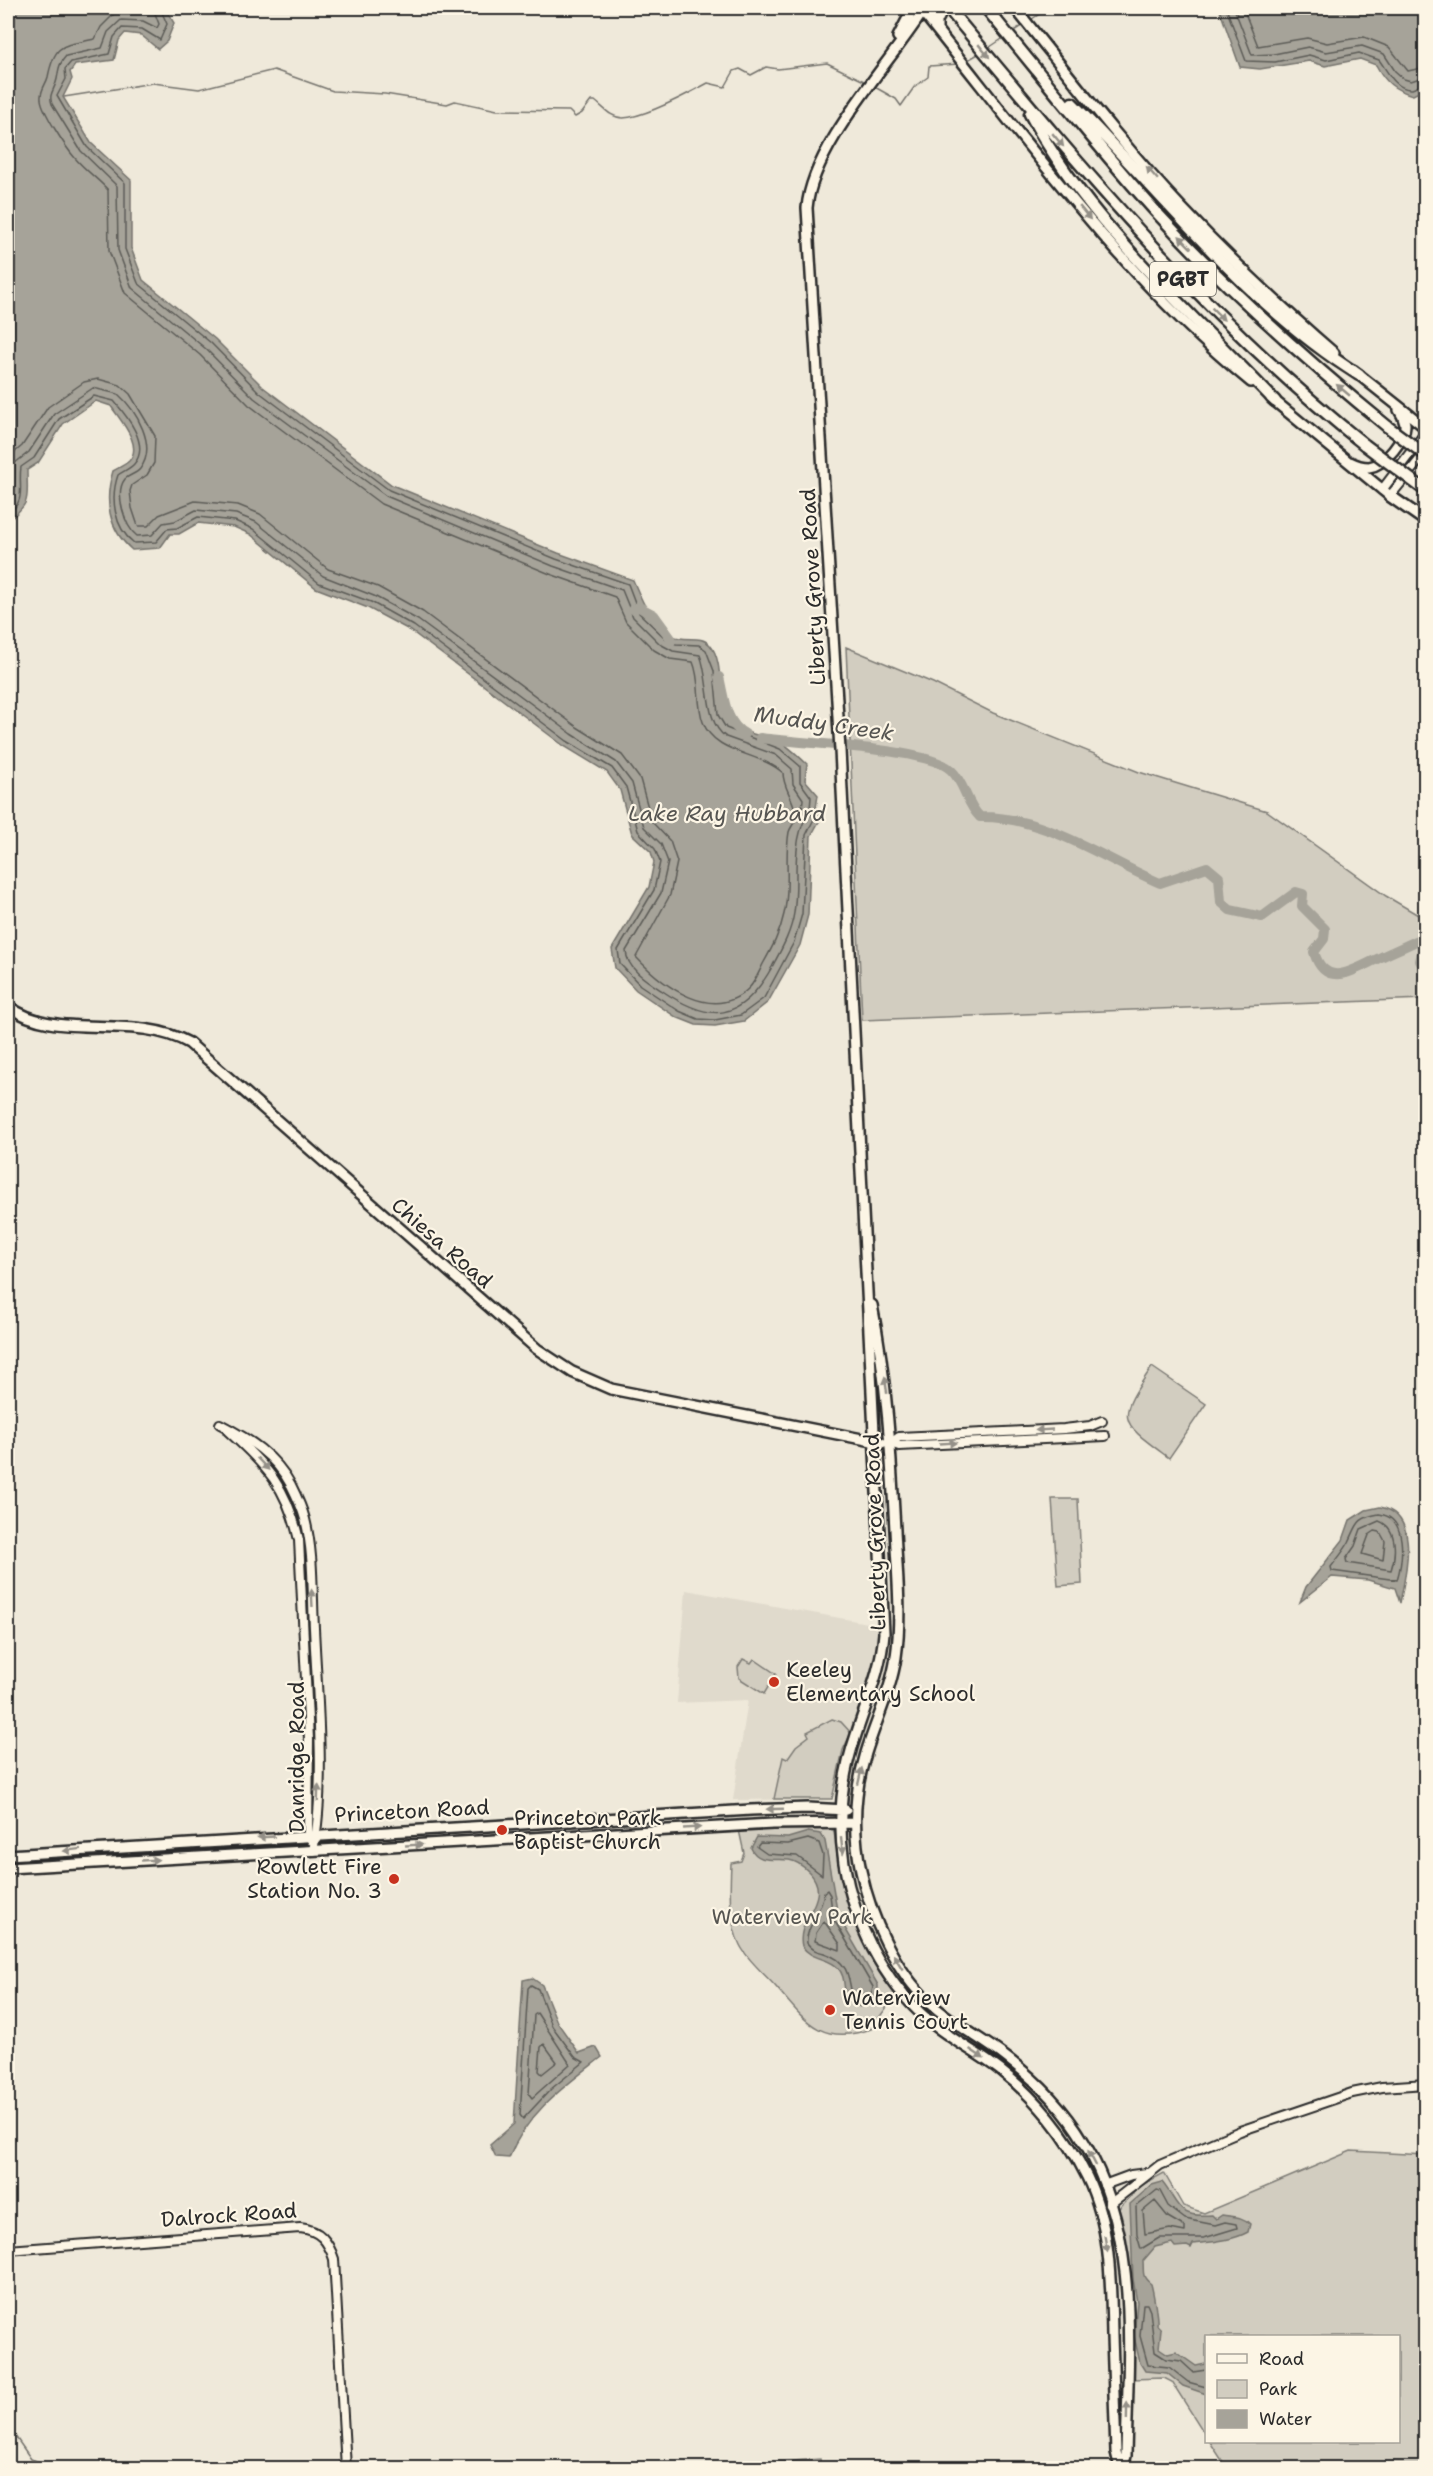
<svg xmlns="http://www.w3.org/2000/svg" width="1433" height="2476" font-family="'Shantell Sans',sans-serif">
<rect width="100%" height="100%" fill="#efe9da"/>
<filter id="ink" filterUnits="userSpaceOnUse"><feTurbulence type="fractalNoise" baseFrequency=".0167" numOctaves="2"/><feDisplacementMap in="SourceGraphic" scale="12" xChannelSelector="R" yChannelSelector="G"/><feConvolveMatrix kernelMatrix="1 2 1 2 8 2 1 2 1" color-interpolation-filters="sRGB"/></filter>
<g filter="url(#ink)">
<path fill="#e0dacc" d="M686,1590L878,1625L875,1665L859,1716L843,1750L832,1799L733,1800L748,1700L677,1703Z"/>
<path fill="#d2cdc0" stroke="#7e7c76" stroke-width="1.5" d="M846,647L933,683L993,713L1139,772L1267,811L1386,896L1425,919V999L862,1020Z
M1152,1367L1206,1404L1169,1458C1119,1421 1115,1421 1152,1367Z
M1052,1499H1078L1082,1584L1058,1586Z
M743,1659L751,1663L754,1659L776,1674L764,1694L739,1678L738,1667Z
M832,1719L841,1722L851,1733L843,1750L832,1799H774L783,1757L787,1759L796,1746L809,1736L807,1732Z
M787,1827L833,1828C838,1849 839,1870 845,1891C854,1929 873,1963 897,1993L871,2029C821,2046 805,2021 776,1987C764,1973 748,1961 740,1945C728,1922 730,1888 731,1863L741,1861L744,1853L739,1830Z
M1351,2151L1425,2155V2468H1227L1210,2442H1398V2336H1206V2436L1172,2382L1164,2378L1131,2379L1116,2211L1142,2185L1164,2173L1183,2206L1204,2213Z
M820,2459L821,2468H694Z"/>
<path fill="#a6a399" stroke="#75736d" stroke-width="1.5" d="M8,8H165L174,23L167,41L158,49L141,35L125,33L119,40L114,60L75,65L70,72L72,79L63,97L91,143L131,180V248L143,280L215,339L263,387L392,485L558,553L633,580C641,599 655,635 680,638C691,640 702,636 710,645C727,664 714,711 731,724C744,735 767,735 782,743C791,748 799,757 807,764L805,780L818,795L816,808L821,818L811,836L808,915L800,945L768,1002L744,1021L715,1026L696,1025L676,1017L636,990L615,968L612,949L649,887L654,862L651,852L632,834L620,790L607,772L564,746L411,631L368,608L316,588L250,534L234,527L198,523L179,534H170L160,548L132,550C108,529 104,500 113,471C118,468 125,465 129,461C144,445 119,419 111,406L96,401L63,424L38,463L27,470C27,500 32,501 8,521Z
M1219,8H1425V89L1413,95C1394,90 1385,82 1376,65L1360,59L1325,66L1309,61L1260,69L1240,67Z
M1380,1507C1422,1515 1405,1575 1400,1603L1395,1588L1368,1580L1332,1577L1300,1602L1306,1587L1343,1540L1350,1520L1366,1510Z
M808,1832L821,1834L825,1841L838,1916L878,1985V1994L869,2004L860,2007L848,2000C842,1990 847,1978 838,1968C828,1957 811,1960 802,1946C795,1919 834,1898 809,1872C803,1866 797,1861 789,1860C775,1858 758,1864 751,1848L757,1837L788,1838Z
M532,1978L542,1985L557,2022L579,2053L596,2047L602,2057C565,2086 526,2113 509,2158L496,2157L490,2145L514,2124L523,1980Z
M1162,2182C1180,2204 1175,2218 1212,2215L1216,2219L1222,2215C1232,2217 1243,2216 1250,2224L1248,2232C1232,2241 1209,2242 1193,2244L1191,2248L1187,2246L1175,2247L1172,2243L1155,2247L1143,2261C1144,2273 1141,2276 1151,2284C1153,2291 1158,2319 1157,2325L1161,2329L1159,2348L1168,2354L1176,2352L1196,2366L1206,2364V2394L1183,2386L1167,2373L1145,2371L1140,2363L1134,2336L1137,2302L1133,2279L1130,2204L1152,2185Z"/>
<g fill="none" stroke-linecap="round" stroke-linejoin="round">
<path stroke="#5c5b57" stroke-width="1.5" d="M1226,8L1246,61L1275,62L1309,55L1326,60L1359,53L1379,60C1387,70 1395,90 1412,89C1416,88 1421,84 1426,84
M1234,8L1252,55L1274,54L1308,47L1326,52L1362,46L1384,54L1395,71L1404,79L1411,81L1426,76
M1243,8L1258,46L1307,38L1327,43L1364,37L1389,47L1408,71L1426,67
M8,458L22,446L48,407L84,382L98,379L120,385L130,394L155,436L154,463L147,475L132,485L130,491L132,508L138,526H148L159,515L195,501L238,505L260,514L328,569L378,587L423,612L577,727L622,755L640,779L652,822L670,841L677,862L670,895L636,957C663,986 713,1024 749,988C755,982 759,972 763,964C772,948 780,933 784,914C791,888 784,859 789,832C790,828 794,824 795,820C798,803 783,790 783,773C759,751 715,755 703,722C696,703 701,681 693,662L670,659L654,650L626,622L615,597L550,574L381,504L249,405L200,355L125,293L109,251L108,190C98,179 85,170 75,158C66,148 42,111 41,99C40,90 46,85 48,77C55,42 63,46 95,39L101,27L115,13L141,12L144,8
M8,504L14,496L15,463L29,452L54,414L93,388L118,394C136,410 158,446 140,469C136,474 129,475 125,479C114,493 125,527 137,536L152,535L163,523L175,521L196,510L236,514L256,522L323,576L374,596L418,620L572,734L616,762L632,783L644,827L661,844L668,862L661,893L626,951C627,969 647,981 661,990C711,1024 741,1022 772,967C781,950 791,933 794,913C799,881 791,848 805,819L802,809L803,799L793,784L792,769L776,755L726,737C704,723 710,679 700,655L673,651L660,644L633,617L622,590L553,566L386,496L254,398L206,349L132,288L118,250L117,186L81,151L52,104C48,93 55,90 57,79C59,69 58,65 66,56L102,48L108,32L121,20L143,21L157,28L159,24L153,8
M8,513C27,501 18,486 21,467L34,458L59,419L94,396L114,401C126,415 151,445 134,464C130,469 123,471 118,475C110,498 114,528 134,543L156,542L167,529L177,528L198,517L235,521L253,529L319,583L371,602L414,626L567,741L612,768L626,787L638,831L655,849L660,862L654,890L618,950L620,964L640,985L679,1011L698,1019L715,1020L741,1015L764,998L794,942L802,914L806,835L814,819L810,809L811,797L800,782V766L780,749L726,728L718,715L714,671L706,650L699,645L676,644L665,638L639,613L628,584L556,559L389,490L259,392L211,343L138,283L125,249V183L87,147L57,96L66,79L65,69L71,62L109,54L114,37L122,28L142,29L160,40L167,24L160,8
M1379,1514C1408,1517 1403,1560 1397,1580L1332,1571L1331,1567C1337,1559 1344,1551 1349,1542C1358,1524 1356,1518 1379,1514Z
M1379,1521C1398,1528 1396,1555 1391,1570L1347,1563L1346,1559L1355,1546L1361,1529Z
M1375,1531L1380,1532L1385,1541L1383,1560L1362,1554L1369,1535Z
M808,1839L819,1843L823,1855L822,1875L797,1856L767,1854L757,1847L760,1843L788,1844Z
M827,1890L830,1895L833,1918L873,1987L872,1992L866,1999L860,2000L852,1996C849,1975 847,1960 824,1953C816,1951 812,1950 807,1943C805,1928 822,1912 824,1892Z
M824,1921L840,1944V1950L815,1941L816,1933Z
M531,1985L538,1989L552,2026L575,2057L584,2062L551,2089L523,2119L520,2115L528,1988Z
M537,2013L570,2064L532,2098L529,2094L534,2015Z
M544,2044L557,2062L542,2074L539,2071L541,2047Z
M1157,2190L1160,2191L1168,2206L1185,2219L1215,2225L1225,2222L1236,2224L1237,2228L1204,2238H1159L1141,2249L1137,2235L1136,2207Z
M1155,2201L1168,2217L1185,2227V2232L1170,2229L1145,2234L1143,2211Z
M1206,2370L1193,2372L1181,2361L1166,2359L1155,2352L1150,2311L1147,2304H1143L1140,2336L1148,2365L1169,2367L1188,2382L1206,2387"/>
<path stroke="#75736d" stroke-width="1.5" d="M1095,8L1106,11L1115,8
M1029,21L1041,13H1048L1047,8
M1012,32L1023,25
M987,49L1005,37
M966,61L980,53
M873,86L896,99L901,106L915,86L928,77L929,66L959,64
M64,97L153,83L199,89L274,70L333,91L385,94L447,104L455,101L497,110L569,111L575,117L582,113L591,101H595C604,108 611,118 623,118C646,117 688,94 708,83L725,87L734,71L740,69L751,75L766,67L778,69L827,63L866,82
M8,2426L31,2459L57,2468"/>
<path stroke="#a6a399" stroke-width="10" d="M633,609L639,607L654,615L672,640
M719,677C724,697 725,723 745,734
M760,738C798,743 928,748 951,770C965,783 966,804 980,817C1045,816 1102,858 1160,883L1207,867L1219,877L1221,902L1230,910L1262,917L1296,892L1303,894L1302,906L1325,929L1324,939L1314,952C1325,989 1352,971 1375,960C1389,953 1404,947 1418,940L1424,944L1420,961L1426,971"/>
<g stroke="#2b2b2b" stroke-width="12">
<path id="minor" d="M1382,490L1426,432
M1390,496L1426,452
M220,1424C249,1439 275,1455 291,1485C296,1495 302,1508 305,1519C314,1554 312,1592 314,1628C317,1695 326,1786 313,1851
M228,1431C267,1466 287,1487 299,1540L309,1740L308,1832L311,1840
M891,1443L899,1446L1105,1436
M891,1443L899,1437L1064,1429L1090,1426L1102,1421
M1104,2185L1131,2175L1147,2173
M1110,2204L1160,2165L1240,2131L1352,2093L1382,2087L1426,2084
M8,2250L300,2228C320,2230 328,2241 334,2259L346,2468"/>
</g>
<g stroke="#2b2b2b" stroke-width="14">
<path id="major" d="M925,8C892,61 812,145 807,208L840,750L884,1633C881,1671 867,1700 856,1735C841,1778 837,1819 844,1863C854,1922 882,1980 928,2020C950,2039 977,2052 1000,2070C1036,2098 1067,2136 1087,2177C1111,2227 1111,2283 1112,2336C1113,2375 1115,2414 1116,2452L1120,2468
M1015,8C1069,75 1122,145 1182,208C1230,259 1281,307 1334,353
M920,9C1022,135 1125,280 1251,382
M937,30V21L944,8
M898,37L913,8
M1353,370L1426,428
M1271,398L1390,496
M1350,462C1356,465 1363,467 1369,467C1385,465 1406,439 1405,424C1404,419 1402,414 1399,410
M8,1006C58,1043 131,1011 189,1043L537,1349L572,1372L611,1389L882,1443
M872,1305C887,1380 891,1454 895,1530C897,1572 902,1615 896,1657C891,1691 876,1720 866,1753C854,1792 852,1830 861,1871C871,1918 895,1971 930,2003C954,2025 983,2039 1007,2058C1037,2081 1065,2110 1084,2142C1141,2236 1128,2352 1126,2456L1122,2468
M8,1855L751,1810L808,1808L846,1810
M8,1868L773,1824L854,1823"/>
</g>
<g stroke="#2b2b2b" stroke-width="15">
<path id="highway" d="M948,8C1078,164 1205,318 1365,445
M986,8C1043,77 1098,148 1158,214C1229,291 1307,361 1388,427
M1072,103C1165,196 1247,305 1359,375
M1030,114C1087,222 1191,313 1275,401
M1390,496L1426,521"/>
</g>
<use href="#minor" stroke="#fcf5e5" stroke-width="8"/>
<use href="#major" stroke="#fcf5e5" stroke-width="9"/>
<use href="#highway" stroke="#fcf5e5" stroke-width="10"/>
<g stroke="#2b2b2b" stroke-width="15" stroke-linecap="butt">
<path id="highway-bridge" d="M1388,427L1426,455
M1365,445L1425,490"/>
</g>
<use href="#highway-bridge" stroke="#fcf5e5" stroke-width="10"/>
</g>
<defs><path id="oneway-solid" d="M-6-.8H1V-3.2L6.5 0L1 3.2V.8H-6Z" transform="scale(1.5)"/></defs>
<g fill="#949088">
<use href="#oneway-solid" transform="translate(984 51) rotate(50)"/>
<use href="#oneway-solid" transform="translate(1058 140) rotate(50)"/>
<use href="#oneway-solid" transform="translate(1152 173) rotate(-131)"/>
<use href="#oneway-solid" transform="translate(1085 213) rotate(51)"/>
<use href="#oneway-solid" transform="translate(1185 242) rotate(-134)"/>
<use href="#oneway-solid" transform="translate(1218 314) rotate(45)"/>
<use href="#oneway-solid" transform="translate(1343 390) rotate(-140)"/>
<use href="#oneway-solid" transform="translate(886 1385) rotate(-98)"/>
<use href="#oneway-solid" transform="translate(1044 1430) rotate(177)"/>
<use href="#oneway-solid" transform="translate(948 1443) rotate(-3)"/>
<use href="#oneway-solid" transform="translate(263 1464) rotate(46)"/>
<use href="#oneway-solid" transform="translate(312 1598) rotate(-93)"/>
<use href="#oneway-solid" transform="translate(860 1776) rotate(-77)"/>
<use href="#oneway-solid" transform="translate(318 1793) rotate(-88)"/>
<use href="#oneway-solid" transform="translate(775 1809) rotate(178)"/>
<use href="#oneway-solid" transform="translate(692 1828) rotate(-3)"/>
<use href="#oneway-solid" transform="translate(266 1837) rotate(177)"/>
<use href="#oneway-solid" transform="translate(414 1845) rotate(-3)"/>
<use href="#oneway-solid" transform="translate(842 1846) rotate(83)"/>
<use href="#oneway-solid" transform="translate(72 1850) rotate(173)"/>
<use href="#oneway-solid" transform="translate(150 1860) rotate(-3)"/>
<use href="#oneway-solid" transform="translate(898 1962) rotate(-121)"/>
<use href="#oneway-solid" transform="translate(977 2054) rotate(34)"/>
<use href="#oneway-solid" transform="translate(1092 2158) rotate(-118)"/>
<use href="#oneway-solid" transform="translate(1106 2244) rotate(80)"/>
<use href="#oneway-solid" transform="translate(1127 2411) rotate(-89)"/>
</g>
</g>
<g fill="#c8321e" stroke="#fcf5e5" stroke-width="2">
<circle cx="774" cy="1682" r="6"/>
<circle cx="502" cy="1830" r="6"/>
<circle cx="394" cy="1879" r="6"/>
<circle cx="830" cy="2010" r="6"/>
</g>
<g text-anchor="middle" stroke-width="4.5" stroke-linejoin="round" paint-order="stroke">
<rect fill="#fcf5e5" stroke="#6a6863" stroke-width="1.5" x="1150" y="262" width="66" height="34" rx="4.5"/>
<g font-size="20" font-weight="bold" fill="#2b2b2b">
<text x="1183" y="286">PGBT</text>
</g>
<g font-size="21" fill="#2b2b2b" stroke="#fcf5e5">
<text transform="translate(813 587) rotate(-93)" y="7">Liberty Grove Road</text>
<text transform="translate(442 1243) rotate(41)" y="7">Chiesa Road</text>
<text transform="translate(875 1532) rotate(-92)" y="7">Liberty Grove Road</text>
<text transform="translate(297 1757) rotate(-90)" y="7">Danridge Road</text>
<text transform="translate(412 1811) rotate(-3)" y="7">Princeton Road</text>
<text transform="translate(229 2215) rotate(-4)" y="7">Dalrock Road</text>
</g>
<g font-size="21" fill="#2b2b2b" stroke="#fcf5e5" text-anchor="start">
<text x="786" y="1677">Keeley<tspan x="786" dy="24">Elementary School</tspan></text>
<text x="514" y="1825">Princeton Park<tspan x="514" dy="24">Baptist Church</tspan></text>
<text x="382" y="1874" text-anchor="end">Rowlett Fire<tspan x="382" dy="24">Station No. 3</tspan></text>
<text x="842" y="2005">Waterview<tspan x="842" dy="24">Tennis Court</tspan></text>
</g>
<g font-size="21" fill="#555450" stroke="#fcf5e5">
<text x="792" y="1924">Waterview Park</text>
</g>
<g font-size="22" font-style="italic" fill="#565552" stroke="#fcf5e5">
<text transform="translate(824 723) rotate(8)" y="8">Muddy Creek</text>
<text x="727" y="821">Lake Ray Hubbard</text>
</g>
</g>
<rect width="1433" height="2476" fill="none" stroke="#fcf5e5" stroke-width="30"/>
<rect x="15" y="15" width="1403" height="2446" fill="none" stroke="#2b2b2b" stroke-width="2" filter="url(#ink)"/>
<rect x="1205" y="2335" width="195" height="108" fill="#fcf5e5" stroke="#a8a49b" stroke-width="1.5"/>
<rect x="1217" y="2354" width="30" height="9" fill="#fcf5e5" stroke="#a8a49b" stroke-width="1.5"/>
<text x="1259" y="2365" font-size="18" fill="#2b2b2b">Road</text>
<rect x="1217" y="2380" width="30" height="18" fill="#d2cdc0" stroke="#a8a49b" stroke-width="1.5"/>
<text x="1259" y="2395" font-size="18" fill="#2b2b2b">Park</text>
<rect x="1217" y="2410" width="30" height="18" fill="#a6a399" stroke="#a8a49b" stroke-width="1.5"/>
<text x="1259" y="2425" font-size="18" fill="#2b2b2b">Water</text>
</svg>
